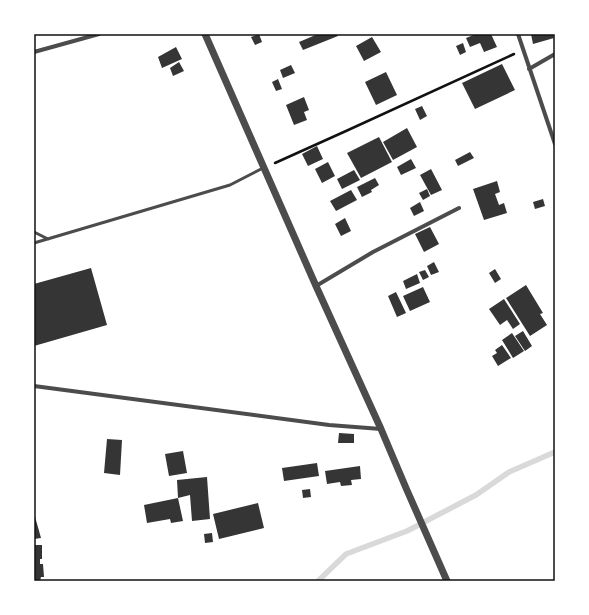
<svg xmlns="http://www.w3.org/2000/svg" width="589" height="615" font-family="Montserrat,sans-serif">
<rect width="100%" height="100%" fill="#fff"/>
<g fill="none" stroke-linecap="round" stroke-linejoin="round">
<path stroke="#d9d9d9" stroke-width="5.5" d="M318,581L346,554L407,531L476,495L509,472L555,452"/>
</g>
<path fill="#353535" d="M259,34L262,42L255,45L251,37Z
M318,34H337L338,36L303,50L299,42Z
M476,34H491L497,47L484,52L480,43L470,47L466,38Z
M531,34H553L554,38L533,44Z
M372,37L381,52L364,61L356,46Z
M463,43L466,52L460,55L456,46Z
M176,47L182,59L162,68L158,57Z
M179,62L184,71L173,76L170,68Z
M502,64L515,90L475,109L462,83Z
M291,65L295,73L283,78L280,70Z
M386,72L397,95L376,105L365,82Z
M278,79L282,89L276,91L272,82Z
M304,97L309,110L304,112L307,120L294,125L286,105Z
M422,106L427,116L420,120L415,109Z
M407,128L417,147L393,160L383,142Z
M379,137L392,162L361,178L347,153Z
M317,146L323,159L308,166L302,154Z
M470,152L474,158L458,166L455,160Z
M411,159L416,168L401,175L397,167Z
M328,162L335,176L322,183L315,169Z
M431,169L442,190L431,195L420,175Z
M354,170L360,180L342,189L337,179Z
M375,178L379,185L371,190L372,192L362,197L357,187Z
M497,181L500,192L495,194L499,205L504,203L507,213L484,220L473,189Z
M427,189L430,196L423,200L419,193Z
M351,190L357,200L336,211L330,201Z
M543,199L545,206L535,209L533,202Z
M420,202L424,211L414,216L410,208Z
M345,218L351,231L341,236L335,224Z
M430,227L439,244L424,252L415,234Z
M434,262L439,272L431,275L427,266Z
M91,268L107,325L34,346V284Z
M495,269L501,279L495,283L489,273Z
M425,270L429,277L423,280L419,272Z
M417,274L420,283L406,289L403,281Z
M526,285L543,313L540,314L547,325L530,336L506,298Z
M423,287L430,302L410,311L403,296Z
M396,292L406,313L397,317L388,296Z
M504,299L520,324L513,329L507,320L500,325L489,309Z
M523,331L532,346L525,351L515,336Z
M512,333L524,351L513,358L502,340Z
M502,345L511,358L498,366L492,356L497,353L495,350Z
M339,433L354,434V443H338Z
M107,439L122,440L120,475L104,473Z
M183,451L187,473L169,476L165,454Z
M317,463L319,476L284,481L282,468Z
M360,466L361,479L351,480L352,485L341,486L340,482L327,484L325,471Z
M207,477L210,519L192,521L190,495L178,498L177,480Z
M310,489L311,497L303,498L302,490Z
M178,498L183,521L171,523L170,519L147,523L144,505Z
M258,503L264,528L219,539L213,514Z
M34,513L41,538L34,539Z
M212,533L213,542L205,543L204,534Z
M34,545H42V559H40V564H43L44,577H41L40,581H34Z"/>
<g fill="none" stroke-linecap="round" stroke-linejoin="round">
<path stroke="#111" stroke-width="2.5" d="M275,163L346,131L514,54"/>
<path stroke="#4c4c4c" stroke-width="3" d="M34,232L48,239
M34,243L230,185L263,168"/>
<path stroke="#4c4c4c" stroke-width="4" d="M518,34L555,144
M34,52L99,34
M529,69L555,54
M316,286L373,252L459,208
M34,386L329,425L381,429"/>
<path stroke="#4c4c4c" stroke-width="7" d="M205,34L316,286L381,429L406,488L447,581"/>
</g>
<rect width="589" height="615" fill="none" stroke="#ffffff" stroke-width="70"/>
<rect x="35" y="35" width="519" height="545" fill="none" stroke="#111" stroke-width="1.5"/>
</svg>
